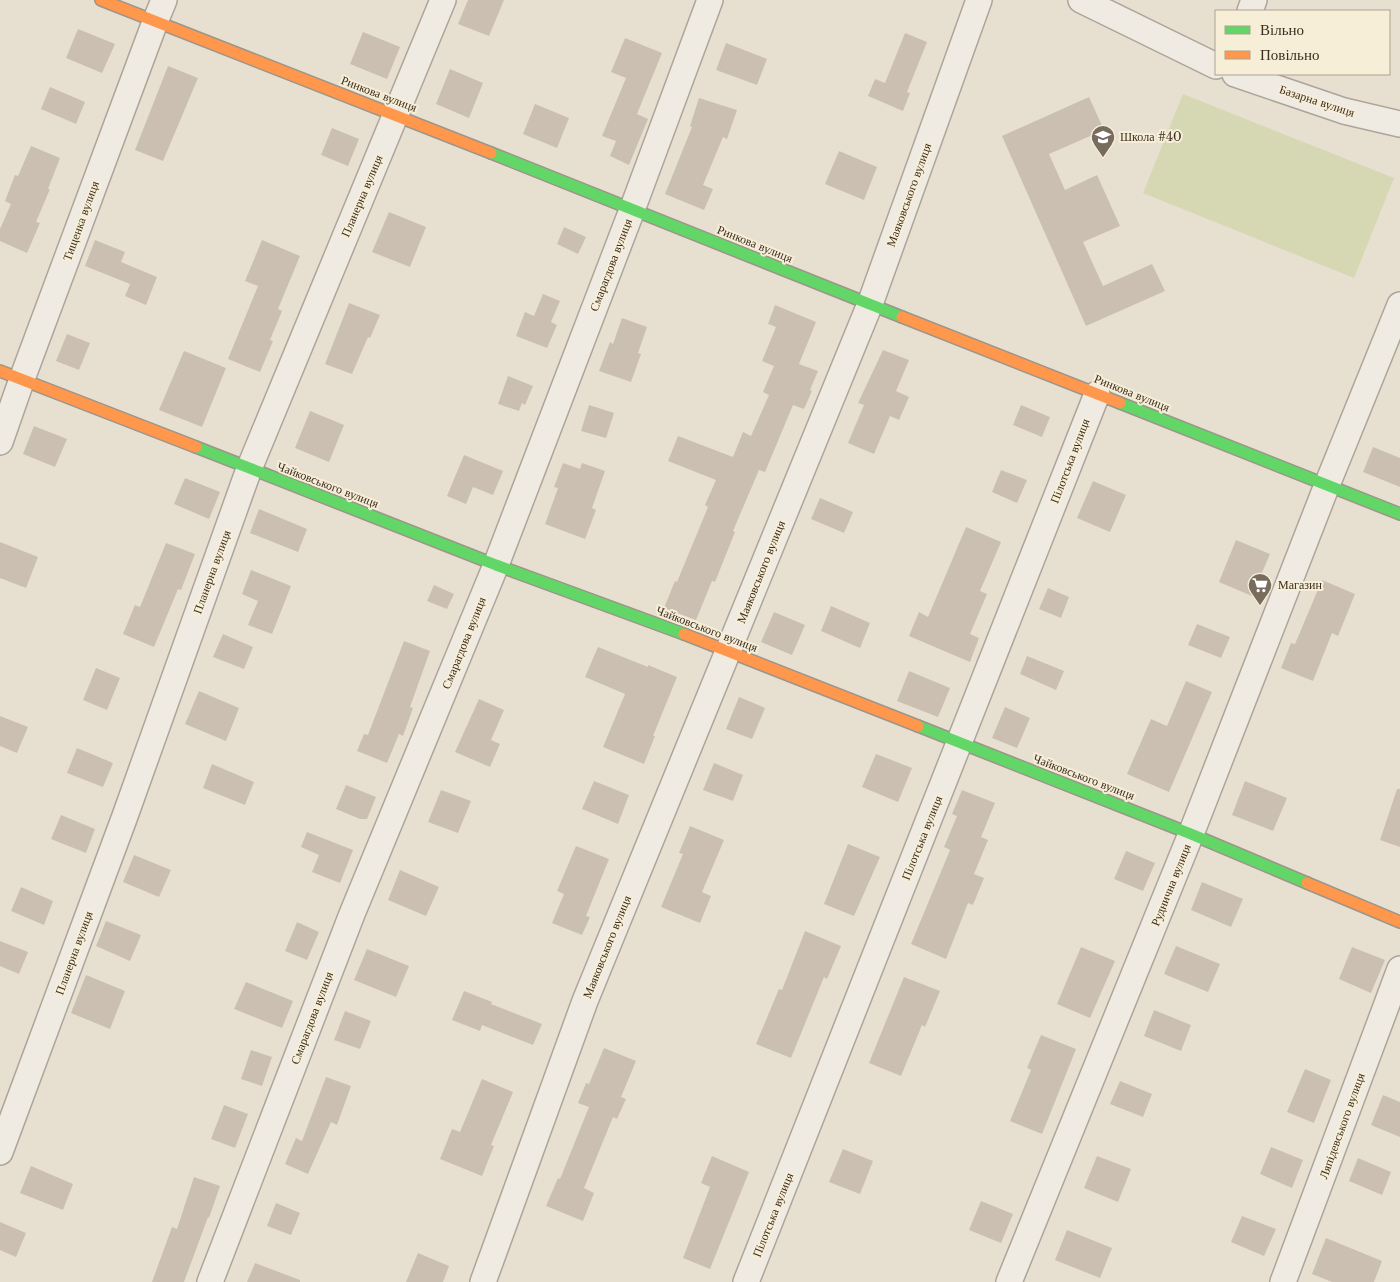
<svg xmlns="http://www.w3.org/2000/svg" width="1400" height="1282" font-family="'Libre Baskerville',serif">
<rect width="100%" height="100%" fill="#e7e0d1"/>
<path fill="#d6d7b3" d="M1183,94L1394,178L1354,278L1143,193Z"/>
<path fill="#cbbfb2" d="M468,0H504L489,36L458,24Z
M78,29L115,44L102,73L66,58Z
M363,32L400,47L387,79L350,64Z
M905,33L927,42L907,92L910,93L903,111L868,96L875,79L885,83Z
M625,38L662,53L637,114L648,119L629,165L610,156L616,141L602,136L626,78L611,72Z
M726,43L767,59L757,85L716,70Z
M168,66L198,78L163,161L135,150Z
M450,69L483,83L469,118L436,104Z
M50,87L85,102L76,124L41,109Z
M1089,97L1104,130L1049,154L1065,190L1097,175L1120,226L1083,242L1103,286L1152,264L1165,291L1086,326L1002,136Z
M699,98L737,110L727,139L723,137L703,185L713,189L704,210L665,194L692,127L690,126Z
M535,104L569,118L557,148L523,134Z
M332,128L359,139L348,166L321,155Z
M31,146L60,158L48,189H50L36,222L40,223L27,253L0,241V229L11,204L5,201L15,175L18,176Z
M839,151L877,167L864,200L825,184Z
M389,212L426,227L410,267L372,252Z
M564,227L586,237L578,254L557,244Z
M95,240L125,252L121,262L157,277L146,305L125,296L130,284L85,266Z
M262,240L300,256L278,309L282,311L270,340L273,341L260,372L228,359L258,286L245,281Z
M543,294L560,301L551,322L557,325L547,348L516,336L525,312L534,316Z
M349,303L380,315L370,338L368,337L352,374L325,364Z
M775,305L816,322L799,364L818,371L810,390L812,391L804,409L793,405L765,472L759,470L733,531L735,532L715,582L712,581L696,620L664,608L675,581L677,582L708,507L705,505L716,480L668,461L678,436L733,457L743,432L751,436L769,395L763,392L774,366L762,361L776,327L768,324Z
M622,318L647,327L638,353L641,354L631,382L599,371L610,342L613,344Z
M67,334L90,343L79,370L56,361Z
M883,350L909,360L896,391L909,397L899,420L890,416L874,454L848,443L864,405L858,403Z
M184,351L226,368L202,427L159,410Z
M508,376L533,386L525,405L522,403L519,411L498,404Z
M589,405L614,413L606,438L581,431Z
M1021,405L1050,417L1042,437L1013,425Z
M310,411L344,425L329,462L295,448Z
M34,426L67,439L55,467L23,454Z
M1373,447L1400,458V487L1363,472Z
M464,455L503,471L493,495L473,487L466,504L447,496Z
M563,463L580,469L582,463L605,471L592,508L596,510L585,539L545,524L558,488L554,487Z
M1001,470L1027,480L1017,503L992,492Z
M185,478L220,492L209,519L174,504Z
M1093,481L1126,495L1110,532L1077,518Z
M820,498L853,512L844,533L811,519Z
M259,509L307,529L298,552L250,533Z
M966,527L1001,542L980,591L987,594L970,634L979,638L970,662L909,636L919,612L928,617Z
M1236,540L1270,554L1252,596L1219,582Z
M0,542L38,557L26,588L0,578Z
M166,543L195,554L181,590L178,589L154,647L123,634L135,605L140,607Z
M251,570L291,586L272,634L248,625L258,601L242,594Z
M1322,580L1355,594L1338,636L1332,633L1313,681L1281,668L1291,643L1295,644Z
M434,585L454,594L447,609L427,601Z
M1048,588L1069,597L1061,618L1039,609Z
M831,606L870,623L860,648L821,631Z
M774,612L805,625L792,655L761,642Z
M1197,624L1230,637L1221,658L1188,645Z
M223,634L253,647L244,669L213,657Z
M404,641L430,651L410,707L413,708L403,736L399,734L387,763L357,751L364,734L368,735Z
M598,647L648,667V665L677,677L653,736H655L644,764L603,747L625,694L585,677Z
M1027,656L1064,671L1056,690L1020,674Z
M96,668L120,678L107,710L83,700Z
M909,671L950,688L938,717L897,701Z
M1186,681L1212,692L1169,792L1127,774L1151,719L1167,726Z
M199,691L239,708L226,741L185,724Z
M739,697L765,708L752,739L726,729Z
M479,699L504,710L491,740L500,744L490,767L455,752Z
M1005,707L1030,718L1017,748L992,738Z
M0,716L28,727L17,753L0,746Z
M77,748L113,763L103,787L67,773Z
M876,754L912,768L898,802L862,787Z
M714,763L743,775L733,801L703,790Z
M212,764L254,782L245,805L203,788Z
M594,781L629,795L618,824L582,809Z
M1245,781L1287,798L1273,831L1232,815Z
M346,785L376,797L367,819H360L336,809Z
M1397,789H1400V847L1380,840Z
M441,790L471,801L458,833L428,822Z
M962,790L995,803L981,837L988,840L974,874L984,878L973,905L968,903L946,959L911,944L950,850L944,847L957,816L952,814Z
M61,815L95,829L86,853L51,839Z
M690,826L724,840L702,892L711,896L700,923L661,907L683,854L679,853Z
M307,832L353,850L340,883L312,872L319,855L301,847Z
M848,844L880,857L854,916L824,904Z
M576,846L609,859L586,916L590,917L582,935L552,923L564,894L557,891Z
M1126,851L1155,863L1143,891L1114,879Z
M134,855L171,870L159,897L123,882Z
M400,870L439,887L426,916L388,900Z
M1202,882L1243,899L1231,927L1191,910Z
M21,887L53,901L44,925L11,911Z
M106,921L141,935L130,961L96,946Z
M297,922L319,932L307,960L285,951Z
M805,931L841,946L827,979L824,977L791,1058L756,1044L779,989L782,990Z
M0,941L28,952L19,974L0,966Z
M1176,946L1220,964L1208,992L1164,974Z
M1081,947L1115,961L1090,1018L1057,1004Z
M1352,947L1385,960L1371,993L1339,979Z
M367,949L409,966L396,997L354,980Z
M86,975L125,991L110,1029L71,1013Z
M904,977L940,991L925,1027L922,1025L901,1076L869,1063Z
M246,982L293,1001L282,1028L234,1009Z
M464,991L492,1002L491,1004L542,1024L533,1045L482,1025L480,1031L452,1020Z
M1154,1010L1191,1025L1181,1051L1144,1036Z
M345,1011L371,1021L360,1049L334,1040Z
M1041,1035L1076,1049L1042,1134L1010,1121L1031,1070L1027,1068Z
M604,1048L636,1061L621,1097L626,1099L617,1119L613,1117L584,1188L594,1193L583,1221L546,1206L558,1178L560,1179L589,1107L578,1103L586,1083L589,1084Z
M251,1050L272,1057L262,1086L241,1079Z
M1305,1069L1331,1080L1314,1123L1287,1112Z
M326,1077L351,1086L337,1125L331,1122L308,1174L285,1164L296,1138L302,1141Z
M482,1079L513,1092L491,1145L494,1146L482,1176L440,1159L452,1129L460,1132Z
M1120,1081L1152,1094L1143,1117L1110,1104Z
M1383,1095L1400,1102V1137L1371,1125Z
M224,1105L248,1114L235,1148L211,1139Z
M1271,1147L1303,1160L1292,1188L1260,1174Z
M843,1149L873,1161L860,1194L829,1182Z
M712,1156L749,1172L710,1269L683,1258L710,1187L701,1183Z
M1097,1156L1131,1169L1118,1202L1084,1188Z
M1358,1158L1391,1172L1382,1195L1349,1181Z
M31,1166L73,1184L63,1210L20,1193Z
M194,1177L220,1186L209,1218L208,1217L184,1282H152L172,1227L177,1229Z
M981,1201L1013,1214L1001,1243L969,1230Z
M276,1203L300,1213L291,1235L267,1226Z
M1242,1216L1276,1229L1264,1256L1231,1242Z
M0,1222L26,1233L16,1257L0,1250Z
M1067,1230L1112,1248L1100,1278L1055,1260Z
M1326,1238L1382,1261L1374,1282H1332L1312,1274Z
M418,1253L449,1266L443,1282H406Z
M255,1263L300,1280V1282H247Z"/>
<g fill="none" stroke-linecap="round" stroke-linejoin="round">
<g stroke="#ada599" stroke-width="28">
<path id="street" d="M1081,0L1216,66
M1250,11L1254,0
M1235,74L1344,111L1400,124
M0,442L22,379L155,22L164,0
M0,1152L125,816L249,469L443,0
M210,1282L352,914L496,565L632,210L710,0
M483,1282L585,1001L870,304L979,0
M746,1282L1097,394
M1009,1282L1191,834L1327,485L1400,305
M1283,1282L1400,969"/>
</g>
<g stroke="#9c958a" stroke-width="14">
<path id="fast" d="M491,153L902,317
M1120,403L1400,514
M196,447L496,565L684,634
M918,726L1191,834L1307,883"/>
</g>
<g stroke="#9c958a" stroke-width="14">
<path id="slow" d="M101,0L491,153
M902,317L1120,403
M0,371L196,447
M684,634L918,726
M1307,883L1400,922"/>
</g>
<use href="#street" stroke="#efebe3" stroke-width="25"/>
<use href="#fast" stroke="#63d668" stroke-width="11"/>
<use href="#slow" stroke="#ff974d" stroke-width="11"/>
</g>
<defs>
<g id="school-pin" transform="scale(1.25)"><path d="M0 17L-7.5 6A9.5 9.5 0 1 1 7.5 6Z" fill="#786c5e" stroke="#f7eed8"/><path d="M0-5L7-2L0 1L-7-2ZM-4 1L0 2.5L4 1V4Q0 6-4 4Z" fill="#fff"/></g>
<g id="supermarket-pin" transform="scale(1.25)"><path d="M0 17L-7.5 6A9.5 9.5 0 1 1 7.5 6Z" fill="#786c5e" stroke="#f7eed8"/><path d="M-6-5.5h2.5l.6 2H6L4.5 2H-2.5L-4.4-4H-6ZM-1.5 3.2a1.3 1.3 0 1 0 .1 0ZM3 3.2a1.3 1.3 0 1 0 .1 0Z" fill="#fff"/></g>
</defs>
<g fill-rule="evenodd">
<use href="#school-pin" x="1103" y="137"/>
<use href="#supermarket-pin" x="1260" y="585"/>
</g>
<g text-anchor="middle" stroke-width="4" stroke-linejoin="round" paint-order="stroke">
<g font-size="12" fill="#3d2e20" stroke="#f7eed8">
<text transform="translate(379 94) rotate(21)" y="4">Ринкова вулиця</text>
<text transform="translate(1317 101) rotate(18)" y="4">Базарна вулиця</text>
<text transform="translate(909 195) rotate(-70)" y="4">Маяковського вулиця</text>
<text transform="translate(362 196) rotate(-67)" y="4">Планерна вулиця</text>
<text transform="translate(81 221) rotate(-70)" y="4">Тищенка вулиця</text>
<text transform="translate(755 244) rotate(22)" y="4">Ринкова вулиця</text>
<text transform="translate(611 265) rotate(-69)" y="4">Смарагдова вулиця</text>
<text transform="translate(1132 393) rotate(22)" y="4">Ринкова вулиця</text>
<text transform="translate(1070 461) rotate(-69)" y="4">Пілотська вулиця</text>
<text transform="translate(328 485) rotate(21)" y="4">Чайковського вулиця</text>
<text transform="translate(212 572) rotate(-70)" y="4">Планерна вулиця</text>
<text transform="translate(761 572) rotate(-68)" y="4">Маяковського вулиця</text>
<text transform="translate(707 629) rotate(21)" y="4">Чайковського вулиця</text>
<text transform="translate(464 643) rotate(-68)" y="4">Смарагдова вулиця</text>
<text transform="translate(1084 777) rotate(21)" y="4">Чайковського вулиця</text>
<text transform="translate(922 838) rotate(-68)" y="4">Пілотська вулиця</text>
<text transform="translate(1171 885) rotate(-68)" y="4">Руднична вулиця</text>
<text transform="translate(607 947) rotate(-68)" y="4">Маяковського вулиця</text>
<text transform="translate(74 953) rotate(-70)" y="4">Планерна вулиця</text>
<text transform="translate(312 1018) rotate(-69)" y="4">Смарагдова вулиця</text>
<text transform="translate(1342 1126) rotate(-70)" y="4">Ляпідевського вулиця</text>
<text transform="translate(773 1215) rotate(-68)" y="4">Пілотська вулиця</text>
</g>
<g font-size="12" fill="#3d2e20" stroke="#f7eed8" text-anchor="start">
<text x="1120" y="141">Школа #40</text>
<text x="1278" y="589">Магазин</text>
</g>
</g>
<rect x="1215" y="10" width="175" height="65" fill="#f7eed8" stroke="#ada18e"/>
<rect x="1225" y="26" width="25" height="8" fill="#63d668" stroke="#ada18e"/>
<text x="1260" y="35" font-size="15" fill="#3d2e20">Вільно</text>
<rect x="1225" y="51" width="25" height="8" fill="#ff974d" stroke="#ada18e"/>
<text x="1260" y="60" font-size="15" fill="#3d2e20">Повільно</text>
</svg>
